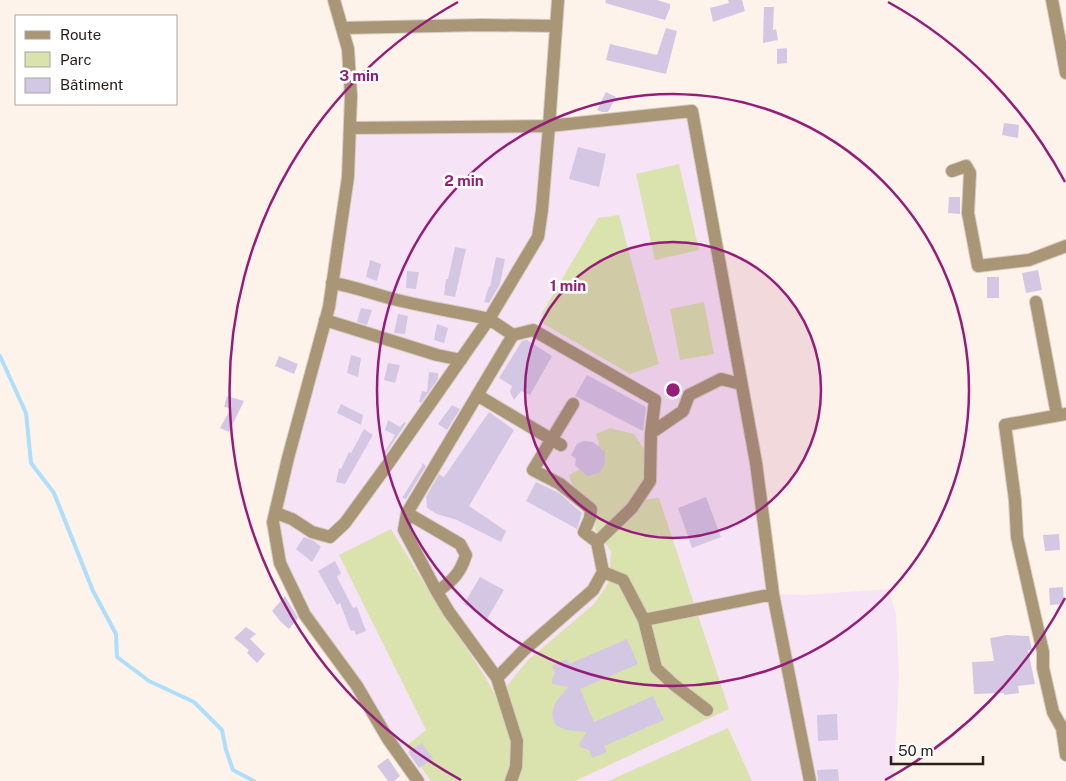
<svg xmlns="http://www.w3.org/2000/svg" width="1066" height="781" font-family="'Public Sans',sans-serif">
<rect width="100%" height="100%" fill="#fef3ea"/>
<path fill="#f6e4f6" d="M692,111L773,594L803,595L889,589L896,615L899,674L894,781H418L305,615L280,563L276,513L325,320L350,128L462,127Z"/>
<path fill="#dae2ad" d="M679,164L699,250L655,260L636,174Z
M619,215L659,364L630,374L544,324L541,315L598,218Z
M704,302L714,354L680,360L670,309Z
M610,428L634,434L650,458L640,500L659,498L729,709L575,781H431L406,746L426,730L339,555L391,529L436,603L483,673L497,698L528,660L594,604L609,582L611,551L595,530L597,507L574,490L569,475L591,463L599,443L596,434Z
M728,728L752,781H608Z"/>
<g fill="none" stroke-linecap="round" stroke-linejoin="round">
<path stroke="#addffc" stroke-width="4" d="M0,356L26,413L31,463L54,493L93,591L116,634L117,657L149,681L194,702L222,730L226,750L233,770L254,781"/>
</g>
<path fill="#d4c7e3" d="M606,0H657L670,4V8L665,20L605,3Z
M728,0H742L745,11L713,22L710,8L729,3Z
M764,7H774L773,30L776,29L778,40L763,43Z
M666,28L677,31L666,74L606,60L610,44L657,55Z
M787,48V63L777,64V49Z
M606,92L616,97L608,112H602L597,110Z
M1004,123L1019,125L1018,138L1002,135Z
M578,147L606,154L599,187L569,179Z
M949,197H960V214L948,213Z
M455,247L466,249L455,297L444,295L446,279H448Z
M496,257L505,259L500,284L489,303L484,302L489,286L490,287Z
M370,260L381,264L377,281L366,277Z
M1038,270L1042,290L1026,293L1022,273Z
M407,271L419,272L416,289L406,288Z
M987,277H999V298H987Z
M361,308L372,310L367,325L357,322Z
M398,314L408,316L405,334L394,333Z
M437,324L448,328L444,343L434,340Z
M527,340L552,356L530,395L521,391L514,400L510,392L512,386L499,378L522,341Z
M351,355L361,358L358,377L347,373Z
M279,356L298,364L294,374L275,366Z
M388,363L400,365L395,383L384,380Z
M429,372L438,373V379L421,403L419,402L422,391L427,392Z
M587,375L646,407L643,431L575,396Z
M227,396L244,401L229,432L220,428L231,408L224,407Z
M341,404L363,415L361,425L337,413Z
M452,405L460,409L447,430L438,424Z
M489,412L514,430L469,506L506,531L501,542L457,520L437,514L427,508L426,497L439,474L444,477Z
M388,420L400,427L404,422L406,423L384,456L383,455L395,435L385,430Z
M364,429L373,435L345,484L336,482L339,468L341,469L349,452L351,453Z
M583,441L593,442L605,452V464L599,473L587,476L575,465L576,459L571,455L577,444Z
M422,463L426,466L406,499L402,498L422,466Z
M536,482L559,493L582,513L577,529L526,501Z
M706,497L721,537L692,548L678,508Z
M1059,534L1060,550L1045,551L1043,535Z
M304,537L314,541L321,547L312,562L296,549Z
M335,561L341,573L337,577L353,608L357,607L366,631L356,635L354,630L351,631L349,627L340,603L337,605L318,571Z
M480,577L504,590L487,619L464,604Z
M1063,587L1064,604L1050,605L1049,588Z
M285,596L298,618L289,629L281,622L272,611Z
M246,627L256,634L250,639L265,654L257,663L247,653L249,650L234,638Z
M1007,635L1029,636L1032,650H1028L1035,684L1018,686L1019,693L1004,695V693L974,694L972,662L994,661L990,638Z
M627,639L638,664L580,689L594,722L653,696L664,720L604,746L607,752L592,758L589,750L582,748L579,745L586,732L566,730L556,725L553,720L552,714L555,703L568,687L552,684V679L555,673L552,666L567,659L569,664Z
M837,714L838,740L818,741L817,715Z
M422,743L433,759L419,768L408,752Z
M388,758L400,776L394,781H388L377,766Z
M838,769L839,781H818L817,770Z"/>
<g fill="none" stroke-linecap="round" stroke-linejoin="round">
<g stroke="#d8cdc5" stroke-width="14">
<path id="minor" d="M334,0L348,49L351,96L348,177L329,307L288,458L273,522L280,563L305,615L357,686L388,739L418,781
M558,0L549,126L692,111L756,463L773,594L810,781
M1052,0L1066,73
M342,28L481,25L556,26
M350,128L549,126L542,210L538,237L489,319L513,335L407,513L404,530L437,592L449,612L497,678L523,651L593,590L603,572L597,542L584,532L590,518L591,509L560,484L533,470L573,404
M952,171L966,166L970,173L968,213L978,266L1029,260L1066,246
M1036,302L1057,415
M325,320L437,355L461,360
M513,335L533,330L655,400L651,433
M477,395L561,445
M1066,414L1005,425L1015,500L1017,537L1043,652V668L1053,712L1062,728L1066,755
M276,513L292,519L312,532L330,537L345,523L388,464L489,319C457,312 425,307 393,299C373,294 353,286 332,283
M407,513L460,544L466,555C460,574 453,580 437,592
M597,542L632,508L650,481L651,433L683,411L689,395L721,379L741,384
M603,572L623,580L644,620L656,668L673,684L707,710
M644,620L773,594
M497,678L517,741L516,767L511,781"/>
</g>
<use href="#minor" stroke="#a89676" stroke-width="12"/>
</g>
<circle cx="673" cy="390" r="148" fill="#951d79" fill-opacity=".12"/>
<g fill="none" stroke="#951d79" stroke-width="2.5">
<circle cx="673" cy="390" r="148"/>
<circle cx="673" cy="390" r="296"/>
<path d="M1065 598A444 444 0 0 1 885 780M461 780A444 444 0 0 1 458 2M888 2A444 444 0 0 1 1065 182"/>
</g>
<circle cx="673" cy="390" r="8" fill="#951d79" stroke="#fff" stroke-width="2.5"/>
<g font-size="15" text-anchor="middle" font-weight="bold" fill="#951d79" stroke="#fff" stroke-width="5" stroke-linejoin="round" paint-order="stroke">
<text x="359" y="81">3 min</text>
<text x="464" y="186">2 min</text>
<text x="568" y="291">1 min</text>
</g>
<rect x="15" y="15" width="162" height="90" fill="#ffffff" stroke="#aaa6a3"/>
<rect x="25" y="31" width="25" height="8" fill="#a89676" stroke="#aaa6a3"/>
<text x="60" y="40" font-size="15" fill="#2b211a">Route</text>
<rect x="25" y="52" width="25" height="15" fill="#dae2ad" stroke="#aaa6a3"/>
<text x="60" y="65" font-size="15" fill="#2b211a">Parc</text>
<rect x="25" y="78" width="25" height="15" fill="#d4c7e3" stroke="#aaa6a3"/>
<text x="60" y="90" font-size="15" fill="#2b211a">Bâtiment</text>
<path d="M891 756v8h92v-8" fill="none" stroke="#2b211a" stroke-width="2.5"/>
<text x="898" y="756" font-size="15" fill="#2b211a" stroke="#ffffff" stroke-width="4" paint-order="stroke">50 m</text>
</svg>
